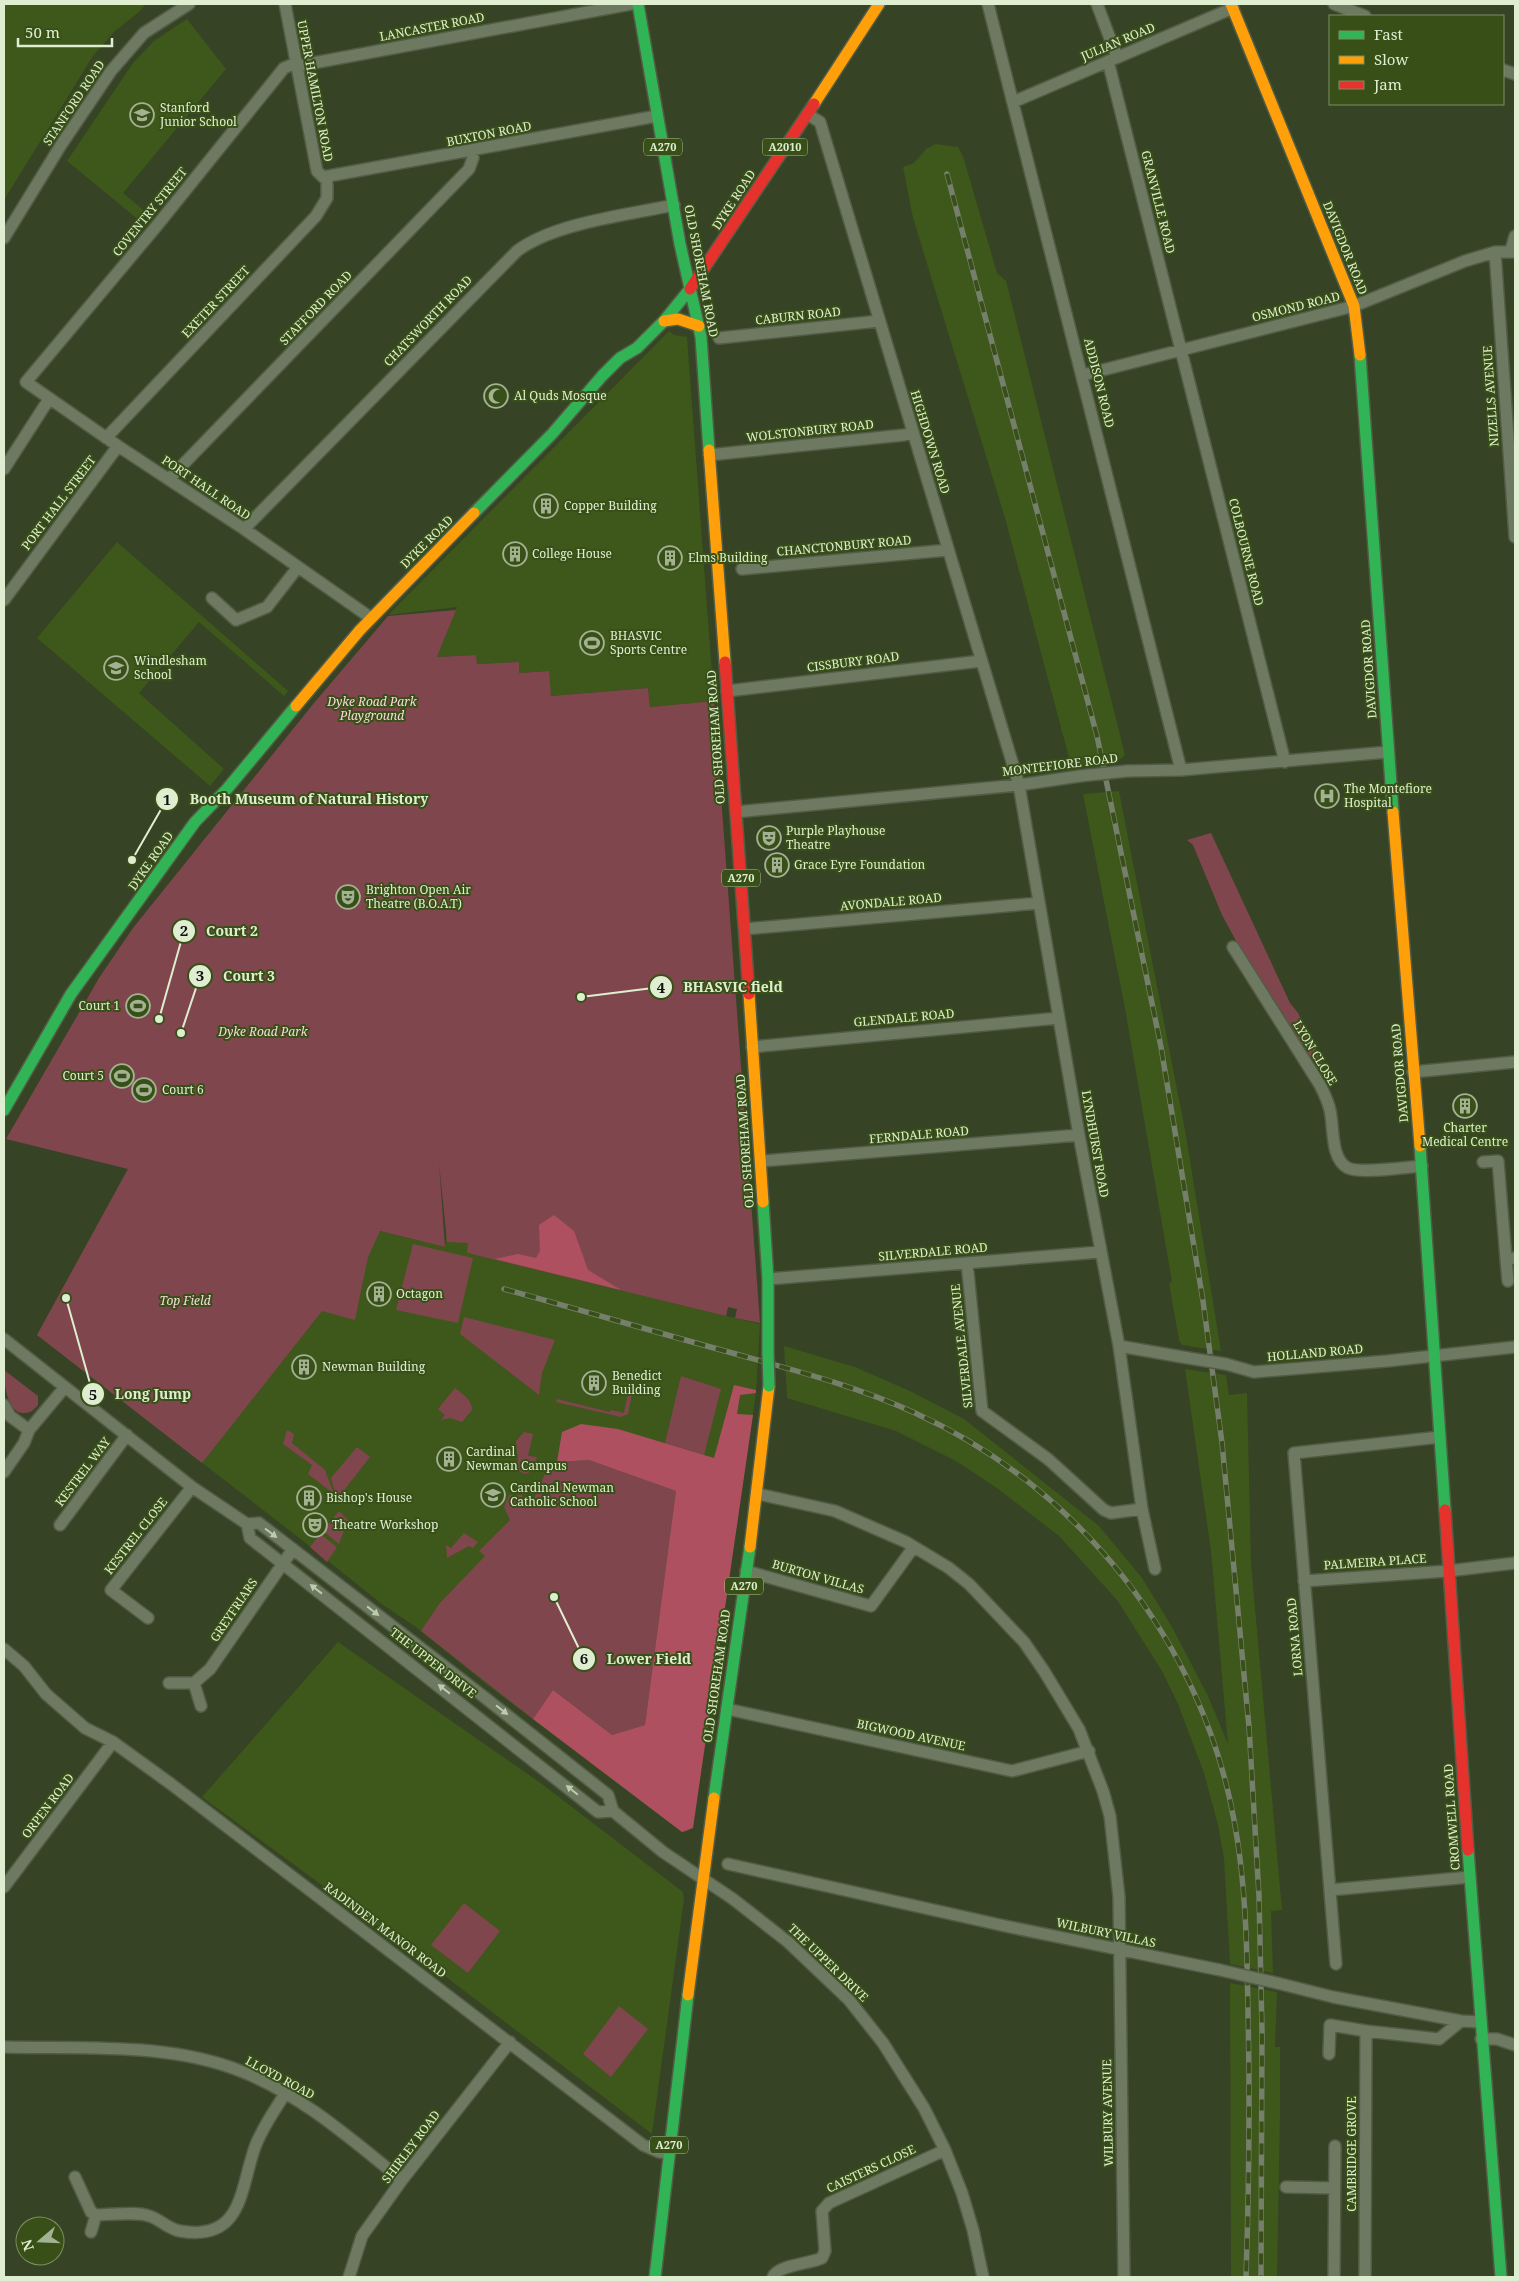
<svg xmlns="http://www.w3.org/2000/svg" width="1519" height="2281" font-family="'Noto Serif',serif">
<rect width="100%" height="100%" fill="#364325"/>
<path fill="#3e571b" d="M4,4H146L139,12L115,31L93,56L4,200Z
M187,19L226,69L123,193L147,213L140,221L67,161L133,63L154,41Z
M936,144L958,147L963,156L997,273L1006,281L1125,755L1118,761L1071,765L1005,518L913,218L903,167L914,163L926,149Z
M669,331L674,335L687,337L714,701L650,707L648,688L550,696L548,671L519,673L518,662L477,664L476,655L437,657L457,607L389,615L390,613Z
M117,542L288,691L284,696L199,622L139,693L224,769L210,786L37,638Z
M1119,791L1185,1130L1221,1351L1182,1345L1179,1340L1169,1283L1172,1282L1126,1014L1083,794Z
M453,1158L518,1162L467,1253L760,1324L756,1393L692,1828L688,1831L682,1832L486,1684L416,1627L383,1605L298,1537L37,1335L128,1169L445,1247Z
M784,1346L855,1367L910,1391L964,1419L1099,1526L1142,1578L1172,1627L1208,1696L1228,1744L1211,1551L1185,1369L1226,1375L1229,1395L1247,1393L1251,1563L1282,1910L1271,1911L1273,1973L1230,1964L1224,1858L1218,1825L1204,1773L1178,1704L1162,1671L1117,1600L1059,1536L997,1488L956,1461L896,1431L787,1398Z
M338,1642L542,1784L683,1892L684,1899L652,2134L420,1957L202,1797Z
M1230,1983L1277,1992L1275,2047H1280V2114L1277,2277H1231Z"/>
<path fill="#80464d" d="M456,610L437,657L476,655L477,664L519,662V673L549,671L551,696L648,688L650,707L714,701L760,1323L735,1318L737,1309L728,1307L726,1316L467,1253L468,1243L447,1242L439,1163L445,1247L380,1231L368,1257L355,1320L322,1311L202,1463L37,1335L128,1169L6,1139L99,978L133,928L314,703L388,616Z
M1211,833L1290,1003L1298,1013L1323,1064L1316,1067L1253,972L1222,915L1193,845L1187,840Z
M413,1244L473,1258L458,1323L396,1310Z
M464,1317L555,1340L542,1373L539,1395L460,1334Z
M4,1370L38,1396V1405L32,1411C8,1422 4,1386 4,1370Z
M681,1376L721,1389L704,1455L665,1443Z
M455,1388C463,1395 472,1399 472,1410L462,1422L450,1418L441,1420L445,1415L438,1409Z
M628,1393L632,1394L628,1414L621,1417L556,1402L557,1399L610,1412L611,1410L624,1413Z
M287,1430L294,1434L292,1443L325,1470L334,1494L308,1474L312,1465L283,1444Z
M524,1432L533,1434L528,1456L537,1457L533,1471L525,1474L519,1471L516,1465L518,1460L516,1441Z
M357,1447L370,1457L334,1503L336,1496L331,1478Z
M589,1460L676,1491L645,1725L612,1735L553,1690L533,1719L421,1631L439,1604L485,1556L479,1551L510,1520L504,1507L509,1495H522L530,1508L547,1469L554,1471L557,1462Z
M339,1511L348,1520L339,1544L323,1531Z
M464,1533L478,1542L473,1548L469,1546L447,1558L446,1545L451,1548Z
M320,1534L337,1547L327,1562L310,1547Z
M464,1903L500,1931L468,1973L431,1945Z
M619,2006L648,2029L611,2077L583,2054Z"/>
<path fill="#af5061" d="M554,1215L574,1231L588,1270L621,1290L495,1259L518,1254L536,1258L540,1251L539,1225Z
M734,1385L756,1390V1393L740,1395L737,1414L753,1415L693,1828L682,1832L533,1719L553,1690L612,1735L645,1725L676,1491L589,1460L557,1462L562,1432L581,1424L618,1429L714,1458Z"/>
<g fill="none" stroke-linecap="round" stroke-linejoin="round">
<g stroke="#525c44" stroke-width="14">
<path id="street" d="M285,4L317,171L323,177L657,116
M988,4L1181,770
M1097,4L1117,57
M1334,4L1365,16
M1108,61L1285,762
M296,63L284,68L155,228L26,382L118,446L244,529L371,618
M297,66L631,4
M1503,70L1515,74
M1013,102L1233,8
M807,114L820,122L1019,785L1079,1135L1119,1346L1142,1509L1155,1569
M4,238L61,145L111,71L144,33L189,4
M1511,250L1515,236
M1495,252L1515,537
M719,338L879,321
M1083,375L1354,306L1465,261L1495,252H1515
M106,438L316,216L327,198V178
M709,455L904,435L913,433
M4,469L49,399
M169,479L469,169L473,158L472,151
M244,529L517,251C554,223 627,215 674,205
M742,569L948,550
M212,598L236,620L267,607L298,567
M4,600L118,446
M727,691L981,661
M1127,771L1181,770L1388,752
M736,812L1019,785L1080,776
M745,929L1039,903
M1233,947L1320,1085C1324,1093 1328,1101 1330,1110C1334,1126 1330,1159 1348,1168C1361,1174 1406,1167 1422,1166
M752,1047L1059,1018
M1413,1072L1515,1062
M761,1161L1079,1135
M1483,1162L1498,1161L1506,1259L1515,1258
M1506,1259L1508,1281
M967,1263L982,1411L1048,1459L1104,1510L1111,1513L1142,1509
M768,1279L1100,1252
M4,1339L192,1487L247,1524L259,1523L479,1693L608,1795L613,1811L663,1852L733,1899L788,1942L849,2000L883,2043L924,2108L945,2150L962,2193L973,2230L983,2277
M1119,1346L1188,1358
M1226,1364L1254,1372L1387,1361L1515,1347
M4,1405L10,1416L29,1430
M4,1472L24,1443L29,1430L65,1387
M758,1494L835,1511L906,1542L949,1568L969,1584L1024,1642L1044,1671L1079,1729L1103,1791L1110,1816L1119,1897L1124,2277
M247,1524L250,1538L598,1812L613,1811
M60,1525L127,1435
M746,1571L871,1606L913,1548
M1304,1581L1448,1571L1515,1563
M148,1618L111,1590L192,1487
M4,1649L24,1666L46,1694L85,1728L113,1742L171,1784L643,2145L659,2152L668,2153
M169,1683H194L210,1669L293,1549
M194,1683L201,1706
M727,1709L1012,1771L1089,1751
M728,1864L1005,1926L1220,1970
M4,1887L113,1742
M1330,1890L1470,1877
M1336,1964L1294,1453L1440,1437
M1277,1983L1333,1997L1461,2021L1480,2022
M1481,2039H1497L1515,2045
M4,2047C82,2049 170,2042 243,2072C303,2096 353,2141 402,2180
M1329,2054L1330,2025L1366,2031
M75,2177L91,2212L96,2215C110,2215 136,2211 149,2216C160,2219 168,2229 180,2231C243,2242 240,2189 255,2147C262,2128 274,2111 285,2094
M1286,2187L1334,2188
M91,2232L96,2215
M349,2277L362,2236L402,2180L510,2042
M773,2277C777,2265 810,2264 822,2258L825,2251L822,2211L829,2203L945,2150
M1334,2277L1335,2146
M1365,2277L1366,2031L1439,2039L1461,2021"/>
</g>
<g stroke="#525c44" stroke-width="14">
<path id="fast" d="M638,4L680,244L701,337L709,450
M1360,355L1393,812
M474,513L552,434L602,376L620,358L637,348L664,321L690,289
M4,1110L71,994L195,822L227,789L296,706
M1420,1146L1445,1510
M763,1202L768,1279V1354
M714,1798L750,1547
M1468,1850L1501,2277
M655,2277L688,1995"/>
</g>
<g stroke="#525c44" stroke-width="14">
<path id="slow" d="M1231,4L1354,306L1360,355
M814,104L879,4
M664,321L678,319L699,326
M709,450L725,662
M296,706L360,630L474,513
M1393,812L1420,1146
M749,994L763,1202
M750,1547L769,1386
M688,1995L714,1798"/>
</g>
<g stroke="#525c44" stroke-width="14">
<path id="jam" d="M690,289L814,104
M725,662L749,994
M1445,1510L1468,1850"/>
</g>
<use href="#street" stroke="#6d7961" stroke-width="11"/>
<use href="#fast" stroke="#30b455" stroke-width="11"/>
<use href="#slow" stroke="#ff9f0a" stroke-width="11"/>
<use href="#jam" stroke="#e5322d" stroke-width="11"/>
<g stroke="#767f6b" stroke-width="5.5">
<path id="rail" d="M947,174L1097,736L1161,1047L1203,1301L1222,1443L1249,1727L1259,1896L1262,2031L1261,2277
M504,1289C578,1309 651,1331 725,1351C789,1369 854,1385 915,1413C1079,1487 1202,1643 1234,1820C1246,1883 1247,1948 1248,2012C1250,2101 1249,2189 1246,2277"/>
</g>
<use href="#rail" stroke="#385018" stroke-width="4" stroke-dasharray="11" stroke-linecap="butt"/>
<g stroke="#525c44" stroke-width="14" stroke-linecap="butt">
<path id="street-bridge" d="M1080,776L1127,771
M1188,1358L1226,1364
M1220,1970L1277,1983"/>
</g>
<g stroke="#525c44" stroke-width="14" stroke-linecap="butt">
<path id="fast-bridge" d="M768,1354L769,1386"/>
</g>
<use href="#street-bridge" stroke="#6d7961" stroke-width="11"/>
<use href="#fast-bridge" stroke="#30b455" stroke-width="11"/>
</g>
<defs><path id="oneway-solid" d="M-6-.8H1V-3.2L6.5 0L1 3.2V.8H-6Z" transform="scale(1.25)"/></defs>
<g fill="#bdcbaf">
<use href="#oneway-solid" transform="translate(271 1533) rotate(37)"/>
<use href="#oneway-solid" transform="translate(316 1589) rotate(-142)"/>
<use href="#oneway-solid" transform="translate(373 1611) rotate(38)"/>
<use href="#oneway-solid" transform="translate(444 1689) rotate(-142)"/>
<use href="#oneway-solid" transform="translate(502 1710) rotate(38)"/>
<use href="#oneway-solid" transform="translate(572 1790) rotate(-141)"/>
</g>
<defs>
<g id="school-ring" transform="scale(1.25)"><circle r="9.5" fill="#385018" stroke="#a4b294" stroke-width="1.5"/><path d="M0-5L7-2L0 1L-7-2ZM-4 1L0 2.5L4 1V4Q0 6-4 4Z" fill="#a4b294"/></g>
<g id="mosque-ring" transform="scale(1.25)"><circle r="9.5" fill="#385018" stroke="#a4b294" stroke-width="1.5"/><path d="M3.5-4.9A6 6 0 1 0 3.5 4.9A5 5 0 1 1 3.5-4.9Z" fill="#a4b294"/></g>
<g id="building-ring" transform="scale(1.25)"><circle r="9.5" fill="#385018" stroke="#a4b294" stroke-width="1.5"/><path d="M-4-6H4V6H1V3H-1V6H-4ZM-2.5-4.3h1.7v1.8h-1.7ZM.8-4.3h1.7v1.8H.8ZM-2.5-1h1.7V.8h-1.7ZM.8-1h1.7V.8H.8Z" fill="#a4b294"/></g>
<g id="stadium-ring" transform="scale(1.25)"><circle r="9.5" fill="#385018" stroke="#a4b294" stroke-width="1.5"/><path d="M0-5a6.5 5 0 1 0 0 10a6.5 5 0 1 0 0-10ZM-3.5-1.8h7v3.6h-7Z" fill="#a4b294"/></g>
<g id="hospital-ring" transform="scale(1.25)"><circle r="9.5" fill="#385018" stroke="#a4b294" stroke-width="1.5"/><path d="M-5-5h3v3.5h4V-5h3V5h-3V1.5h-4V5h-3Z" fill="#a4b294"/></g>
<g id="theatre-ring" transform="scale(1.25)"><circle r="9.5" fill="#385018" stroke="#a4b294" stroke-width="1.5"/><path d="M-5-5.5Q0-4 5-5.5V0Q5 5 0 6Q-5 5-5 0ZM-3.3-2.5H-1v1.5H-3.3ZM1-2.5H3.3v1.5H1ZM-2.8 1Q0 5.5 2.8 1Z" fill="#a4b294"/></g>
</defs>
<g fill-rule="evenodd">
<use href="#school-ring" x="142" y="115"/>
<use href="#mosque-ring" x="496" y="396"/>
<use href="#building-ring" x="546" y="506"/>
<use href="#building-ring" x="515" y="554"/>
<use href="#building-ring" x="670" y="558"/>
<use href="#stadium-ring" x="592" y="643"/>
<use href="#school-ring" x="116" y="668"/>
<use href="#hospital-ring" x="1327" y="796"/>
<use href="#theatre-ring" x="769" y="838"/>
<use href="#building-ring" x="777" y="865"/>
<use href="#theatre-ring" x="348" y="897"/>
<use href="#stadium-ring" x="138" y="1006"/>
<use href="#stadium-ring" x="122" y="1076"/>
<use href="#stadium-ring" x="144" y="1090"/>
<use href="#building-ring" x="1465" y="1106"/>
<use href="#building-ring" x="379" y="1294"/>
<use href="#building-ring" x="304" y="1367"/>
<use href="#building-ring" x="594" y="1383"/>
<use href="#building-ring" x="449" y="1459"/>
<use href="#school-ring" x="493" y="1495"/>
<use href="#building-ring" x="309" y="1498"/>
<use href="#theatre-ring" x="315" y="1525"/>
</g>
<g text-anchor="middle" stroke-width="4" stroke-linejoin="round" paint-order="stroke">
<g fill="#385018" stroke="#adbf99" stroke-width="1">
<rect x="644" y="138.5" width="38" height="17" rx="4"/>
<rect x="762.5" y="138.5" width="45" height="17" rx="4"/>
<rect x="722" y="869.5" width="38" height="17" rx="4"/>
<rect x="725" y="1577.5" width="38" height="17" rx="4"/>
<rect x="650" y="2136.5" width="38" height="17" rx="4"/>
</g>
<g font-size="11" font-weight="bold" fill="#dfeed0">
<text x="663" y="151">A270</text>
<text x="785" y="151">A2010</text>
<text x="741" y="882">A270</text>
<text x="744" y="1590">A270</text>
<text x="669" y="2149">A270</text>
</g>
<g font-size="12" fill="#dfeed0" stroke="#385018">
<text transform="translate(432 27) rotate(-11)" y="4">LANCASTER ROAD</text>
<text transform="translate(1118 42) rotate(-23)" y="4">JULIAN ROAD</text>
<text transform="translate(315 91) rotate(79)" y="4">UPPER HAMILTON ROAD</text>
<text transform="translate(74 103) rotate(-56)" y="4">STANFORD ROAD</text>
<text transform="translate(489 134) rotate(-11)" y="4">BUXTON ROAD</text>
<text transform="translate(734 200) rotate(-57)" y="4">DYKE ROAD</text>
<text transform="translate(1158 202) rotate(76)" y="4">GRANVILLE ROAD</text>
<text transform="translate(150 212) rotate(-51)" y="4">COVENTRY STREET</text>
<text transform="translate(1345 248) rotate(68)" y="4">DAVIGDOR ROAD</text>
<text transform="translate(701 271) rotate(79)" y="4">OLD SHOREHAM ROAD</text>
<text transform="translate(216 302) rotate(-47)" y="4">EXETER STREET</text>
<text transform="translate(1296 307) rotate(-14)" y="4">OSMOND ROAD</text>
<text transform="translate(316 308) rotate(-46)" y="4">STAFFORD ROAD</text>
<text transform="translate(798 316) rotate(-6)" y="4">CABURN ROAD</text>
<text transform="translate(428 321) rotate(-46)" y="4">CHATSWORTH ROAD</text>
<text transform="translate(1099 383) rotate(76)" y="4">ADDISON ROAD</text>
<text transform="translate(1491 396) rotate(-94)" y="4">NIZELLS AVENUE</text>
<text transform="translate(810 431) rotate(-6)" y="4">WOLSTONBURY ROAD</text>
<text transform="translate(930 442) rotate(73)" y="4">HIGHDOWN ROAD</text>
<text transform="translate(206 488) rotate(34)" y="4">PORT HALL ROAD</text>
<text transform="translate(59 503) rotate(-53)" y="4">PORT HALL STREET</text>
<text transform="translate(427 542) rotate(-45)" y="4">DYKE ROAD</text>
<text transform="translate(844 546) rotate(-5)" y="4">CHANCTONBURY ROAD</text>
<text transform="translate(1246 552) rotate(76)" y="4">COLBOURNE ROAD</text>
<text transform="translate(853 662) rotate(-7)" y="4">CISSBURY ROAD</text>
<text transform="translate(1369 669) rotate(-94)" y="4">DAVIGDOR ROAD</text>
<text transform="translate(716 737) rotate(-94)" y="4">OLD SHOREHAM ROAD</text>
<text transform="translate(1060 765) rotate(-7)" y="4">MONTEFIORE ROAD</text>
<text transform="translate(151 861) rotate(-55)" y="4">DYKE ROAD</text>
<text transform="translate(891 902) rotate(-5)" y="4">AVONDALE ROAD</text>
<text transform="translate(904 1018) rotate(-5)" y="4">GLENDALE ROAD</text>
<text transform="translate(1315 1053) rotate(59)" y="4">LYON CLOSE</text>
<text transform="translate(1400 1073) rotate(-95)" y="4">DAVIGDOR ROAD</text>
<text transform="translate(919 1135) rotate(-5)" y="4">FERNDALE ROAD</text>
<text transform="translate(745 1141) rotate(-94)" y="4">OLD SHOREHAM ROAD</text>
<text transform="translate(1095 1144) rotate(80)" y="4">LYNDHURST ROAD</text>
<text transform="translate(933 1252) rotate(-5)" y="4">SILVERDALE ROAD</text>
<text transform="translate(962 1346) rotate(-96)" y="4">SILVERDALE AVENUE</text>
<text transform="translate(1315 1353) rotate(-5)" y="4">HOLLAND ROAD</text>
<text transform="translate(83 1472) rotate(-53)" y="4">KESTREL WAY</text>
<text transform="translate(136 1536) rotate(-52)" y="4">KESTREL CLOSE</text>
<text transform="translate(1375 1562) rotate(-4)" y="4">PALMEIRA PLACE</text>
<text transform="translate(818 1577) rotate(16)" y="4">BURTON VILLAS</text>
<text transform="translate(234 1610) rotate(-56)" y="4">GREYFRIARS</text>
<text transform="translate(1295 1637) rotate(-95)" y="4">LORNA ROAD</text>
<text transform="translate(433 1663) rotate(38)" y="4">THE UPPER DRIVE</text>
<text transform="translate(717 1676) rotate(-82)" y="4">OLD SHOREHAM ROAD</text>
<text transform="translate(911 1735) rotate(12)" y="4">BIGWOOD AVENUE</text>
<text transform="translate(48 1806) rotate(-53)" y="4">ORPEN ROAD</text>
<text transform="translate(1452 1817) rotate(-94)" y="4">CROMWELL ROAD</text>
<text transform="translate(385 1930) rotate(37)" y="4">RADINDEN MANOR ROAD</text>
<text transform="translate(1106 1933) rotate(12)" y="4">WILBURY VILLAS</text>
<text transform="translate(828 1963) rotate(44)" y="4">THE UPPER DRIVE</text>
<text transform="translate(280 2078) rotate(28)" y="4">LLOYD ROAD</text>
<text transform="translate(1108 2113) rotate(-91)" y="4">WILBURY AVENUE</text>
<text transform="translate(411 2147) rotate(-53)" y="4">SHIRLEY ROAD</text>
<text transform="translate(1352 2154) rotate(-90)" y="4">CAMBRIDGE GROVE</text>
<text transform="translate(871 2169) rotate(-25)" y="4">CAISTERS CLOSE</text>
</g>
<g font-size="12" fill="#dfeed0" stroke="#385018" text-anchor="start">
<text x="160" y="112">Stanford<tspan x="160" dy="14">Junior School</tspan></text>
<text x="514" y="400">Al Quds Mosque</text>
<text x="564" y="510">Copper Building</text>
<text x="532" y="558">College House</text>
<text x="688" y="562">Elms Building</text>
<text x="610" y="640">BHASVIC<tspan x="610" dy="14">Sports Centre</tspan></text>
<text x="134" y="665">Windlesham<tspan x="134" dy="14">School</tspan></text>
<text x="1344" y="793">The Montefiore<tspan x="1344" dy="14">Hospital</tspan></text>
<text x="786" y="835">Purple Playhouse<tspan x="786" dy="14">Theatre</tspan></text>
<text x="794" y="869">Grace Eyre Foundation</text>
<text x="366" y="894">Brighton Open Air<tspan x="366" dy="14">Theatre (B.O.A.T)</tspan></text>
<text x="120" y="1010" text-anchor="end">Court 1</text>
<text x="104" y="1080" text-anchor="end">Court 5</text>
<text x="162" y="1094">Court 6</text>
<text x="1465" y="1132" text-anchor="middle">Charter<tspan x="1465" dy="14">Medical Centre</tspan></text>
<text x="396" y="1298">Octagon</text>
<text x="322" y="1371">Newman Building</text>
<text x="612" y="1380">Benedict<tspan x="612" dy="14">Building</tspan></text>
<text x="466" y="1456">Cardinal<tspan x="466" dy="14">Newman Campus</tspan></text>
<text x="510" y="1492">Cardinal Newman<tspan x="510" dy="14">Catholic School</tspan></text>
<text x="326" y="1502">Bishop's House</text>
<text x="332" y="1529">Theatre Workshop</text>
</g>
<g font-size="12" font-style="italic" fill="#f8d9dd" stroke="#385018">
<text x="372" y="706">Dyke Road Park<tspan x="372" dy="14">Playground</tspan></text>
<text x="263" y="1036">Dyke Road Park</text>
<text x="185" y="1305">Top Field</text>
</g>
</g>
<path fill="none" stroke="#dfeed0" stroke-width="2" d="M132 860L167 799M159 1019L184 931M181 1033L200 976M581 997L661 987M66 1298L93 1394M554 1597L584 1659"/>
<g fill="#dfeed0" stroke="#385018" stroke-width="2">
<circle cx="132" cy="860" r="5"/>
<circle cx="159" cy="1019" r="5"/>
<circle cx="181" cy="1033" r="5"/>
<circle cx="581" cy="997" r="5"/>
<circle cx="66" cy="1298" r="5"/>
<circle cx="554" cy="1597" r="5"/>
<circle cx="167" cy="799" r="12"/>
<circle cx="184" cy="931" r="12"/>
<circle cx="200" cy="976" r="12"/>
<circle cx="661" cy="987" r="12"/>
<circle cx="93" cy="1394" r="12"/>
<circle cx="584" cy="1659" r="12"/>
</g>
<g font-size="15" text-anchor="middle" font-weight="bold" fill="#111">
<text x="167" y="805">1</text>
<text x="184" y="936">2</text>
<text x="200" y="981">3</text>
<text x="661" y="993">4</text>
<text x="93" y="1400">5</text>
<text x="584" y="1664">6</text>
</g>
<g font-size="14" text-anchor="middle" font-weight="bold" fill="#dfeed0" stroke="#385018" stroke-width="4" stroke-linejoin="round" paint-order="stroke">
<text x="309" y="804">Booth Museum of Natural History</text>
<text x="232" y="936">Court 2</text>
<text x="249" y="981">Court 3</text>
<text x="733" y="992">BHASVIC field</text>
<text x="153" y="1399">Long Jump</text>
<text x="649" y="1664">Lower Field</text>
</g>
<rect width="1519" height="2281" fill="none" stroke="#dfeed0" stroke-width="10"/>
<rect x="1329" y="15" width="175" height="90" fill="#385018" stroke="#7b8f62"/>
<rect x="1339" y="31" width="25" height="8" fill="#30b455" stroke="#7b8f62"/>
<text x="1374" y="40" font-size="15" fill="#dfeed0">Fast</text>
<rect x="1339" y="56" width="25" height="8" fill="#ff9f0a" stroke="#7b8f62"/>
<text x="1374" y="65" font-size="15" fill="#dfeed0">Slow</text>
<rect x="1339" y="81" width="25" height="8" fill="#e5322d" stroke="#7b8f62"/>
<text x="1374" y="90" font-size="15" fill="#dfeed0">Jam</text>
<g transform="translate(40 2241) rotate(251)"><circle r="24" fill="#385018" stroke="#7b8f62"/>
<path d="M0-4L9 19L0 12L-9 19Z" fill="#a4b294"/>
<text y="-8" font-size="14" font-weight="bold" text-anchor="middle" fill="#dfeed0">N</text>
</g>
<path d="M18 38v8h94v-8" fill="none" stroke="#dfeed0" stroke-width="2.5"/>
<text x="25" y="38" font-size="15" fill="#dfeed0" stroke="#385018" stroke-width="4" paint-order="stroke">50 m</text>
</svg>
